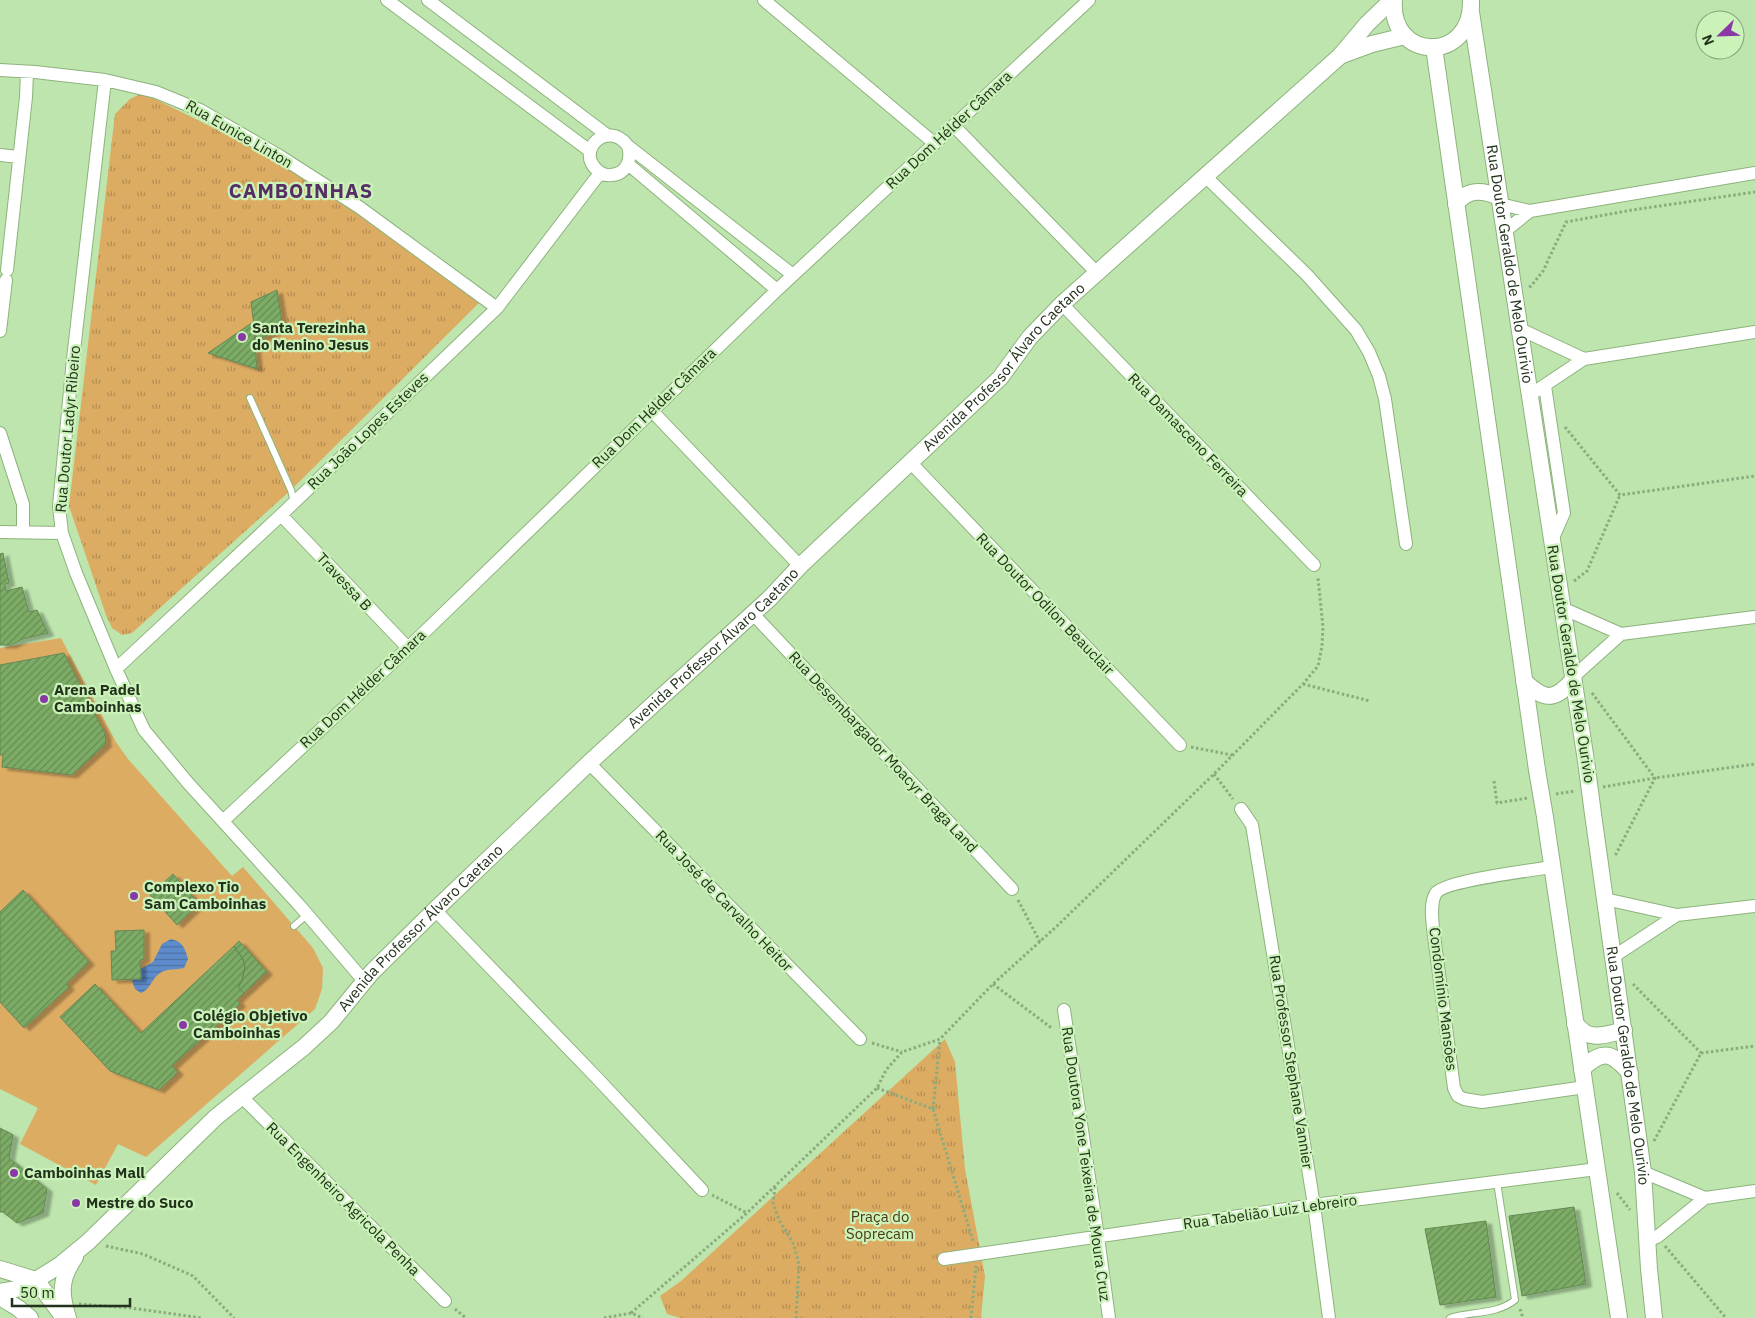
<svg xmlns="http://www.w3.org/2000/svg" width="1755" height="1318" font-family="'IBM Plex Sans',sans-serif">
<defs>
<pattern id="park-tufts" width="24" height="20" patternUnits="userSpaceOnUse" patternTransform="scale(1.25)"><rect width="24" height="20" fill="#ddac63"/><path d="M3 7l-1-3M5 7V3M7 7l1-3M15 17l-1-3M17 17v-4M19 17l1-3" fill="none" stroke="#b38d51"/></pattern>
<pattern id="water-rules" width="6" height="5" patternUnits="userSpaceOnUse" patternTransform="scale(1.25)"><rect width="6" height="5" fill="#5d8bcb"/><path d="M0 2.5h6" fill="none" stroke="#4c72a4"/></pattern>
<pattern id="building-hatch" width="6" height="6" patternUnits="userSpaceOnUse" patternTransform="scale(1.25)"><rect width="6" height="6" fill="#7cac66"/><path d="M-1 1l2-2M0 6l6-6M5 7l2-2" fill="none" stroke="#658d53"/></pattern>
<filter id="shadow"><feDropShadow dx="5.5" dy="3" stdDeviation="1" flood-color="#0004"/></filter>
</defs>
<rect width="100%" height="100%" fill="#bde5ad"/>
<path fill="#ddac63" d="M61,638L116,742L128,759L232,876L243,867L313,948L323,968L322,989L315,1009L146,1157L118,1144L96,1185L20,1144L38,1108L0,1089V648Z"/>
<path fill="url(#park-tufts)" d="M143,93L331,186L485,297L291,490L132,633L122,635L112,628L106,615L69,506L115,114L130,99Z
M945,1039L955,1062L965,1169L985,1276L981,1318H680L667,1314L660,1296L681,1281Z"/>
<path fill="url(#water-rules)" d="M171,939C183,942 185,948 188,959L184,968C176,970 167,968 160,973C151,979 151,989 141,993L135,989L132,981L135,972L153,962L162,944Z"/>
<path fill="url(#building-hatch)" stroke="#658955" filter="url(#shadow)" d="M277,290L283,328L256,341L251,302Z
M253,322L257,369L208,353Z
M3,553L9,583L5,584L6,591L22,587L29,612L37,610L48,633L23,639L11,645H0V554Z
M64,653L105,734L106,744L72,775L2,767L3,755H0V665Z
M173,874L199,904L177,925L150,895Z
M23,890L89,962L66,984L69,987L24,1028L0,1002V912Z
M144,930V960H140L141,979L112,980L111,951H116L115,931Z
M239,941L267,972L244,993L238,987L242,981L245,966L243,959L234,946Z
M234,946L243,959L245,966L242,981L238,987L244,993L237,1000L240,1004L172,1066L178,1072L159,1090L110,1071L60,1017L95,984L141,1033Z
M0,1128L13,1135L9,1158L47,1189L43,1213L17,1223L3,1212H0Z
M1574,1207L1586,1284L1522,1296L1509,1216Z
M1486,1221L1496,1297L1440,1305L1425,1229Z"/>
<g fill="none" stroke-linecap="round" stroke-linejoin="round">
<g stroke="#8db37d" stroke-width="8">
<path id="service" d="M250,398L291,490L294,502
M294,926L308,914
M1450,1318C1472,1311 1496,1315 1515,1300L1497,1182"/>
</g>
<g stroke="#8db37d" stroke-width="14">
<path id="minor" d="M387,0L590,151
M428,0L607,135
M764,0L934,143
M0,70L35,72L105,80L156,92L200,110L278,155L359,207L497,308
M105,80L73,359L59,506L62,533L76,573L116,669L144,730L188,783L300,906L364,981
M954,126L1097,273
M628,146C632,159 627,174 611,175C606,176 601,174 597,170C575,150 608,119 628,146L793,275
M0,155L19,157
M628,164L777,290
M1204,175L1307,275L1356,330L1369,352L1379,376L1385,399L1406,544
M1500,204L1530,211L1505,231
M1530,211L1755,173
M7,270L26,97L27,72
M1062,304L1314,565
M1520,329L1584,359
M0,331L6,280
M1545,386L1564,513L1552,540
M1530,395L1584,359L1755,332
M652,411L800,566
M0,433L23,504V532
M911,463L1180,745
M281,515L408,648
M0,532L62,533
M1562,608L1621,634L1755,617
M753,614L1012,889
M116,669L281,515L497,308L600,173
M1573,677L1621,634
M589,763L860,1039
M1241,809L1252,825L1314,1205L1329,1318
M224,820L408,648L777,290L1089,0
M1552,867C1533,870 1444,881 1436,893C1430,902 1432,917 1433,928L1454,1088L1458,1096L1464,1099L1482,1102L1585,1087
M1605,899L1677,915L1755,906
M435,910L597,1078L702,1190
M1613,957L1677,915
M1064,1010L1098,1237L1109,1318
M242,1097L445,1301
M1643,1172L1705,1198L1755,1191
M1647,1241L1657,1237L1705,1198
M944,1259L1314,1205L1597,1169"/>
</g>
<g stroke="#8db37d" stroke-width="18">
<g id="tertiary">
<path d="M1394,0C1389,62 1473,64 1471,0"/>
<path id="s1" d="M1471,12L1586,761"/>
<path d="M1434,47L1537,770"/>
<path d="M1342,55L1372,44L1405,36"/>
<path d="M1456,204C1468,188 1483,190 1499,197"/>
<path d="M1524,681C1544,700 1554,702 1573,680"/>
<path id="s2" d="M1593,814L1643,1172L1649,1269L1654,1318"/>
<path d="M1545,817L1619,1318"/>
<path d="M1575,1024C1578,1026 1581,1030 1584,1032C1594,1040 1613,1033 1624,1030"/>
<path d="M1582,1069C1604,1048 1612,1053 1630,1073"/>
<path d="M0,1269L36,1280L64,1318"/>
<path id="s3" d="M0,1292L16,1289L36,1280L60,1265L88,1242L216,1117L304,1047L331,1022L372,972L435,910L589,763L770,598L800,566L1000,378L1030,337L1062,304L1340,56L1367,24L1392,0"/>
<path d="M0,1297L18,1308L30,1318"/>
<path d="M68,1318C60,1293 60,1279 75,1257"/>
</g>
</g>
<path stroke="#8bab7e" stroke-width="3" stroke-dasharray="2.5 2.5" stroke-linecap="butt" d="M1529,287L1531,286L1543,271L1566,222L1632,210L1755,192
M1565,427L1620,495L1755,476
M1574,581L1587,571L1620,495
M1303,684L1370,701
M1592,693L1655,778L1615,856
M1191,747L1232,755
M1214,774L1233,799
M1494,781L1497,803L1528,798
M1603,787L1655,778L1755,764
M1556,794L1575,791
M1018,900L1040,942
M993,984L1053,1029
M1633,984L1701,1053
M872,1043L902,1052
M1701,1053L1755,1046
M877,1088L933,1109L973,1241
M933,1109L940,1040
M1654,1141L1701,1053
M775,1187L773,1203L779,1220L794,1245L799,1265L796,1318
M1617,1193L1630,1210
M712,1195L747,1213
M106,1246L143,1254L193,1276L234,1318
M1665,1246L1726,1318
M79,1304L131,1308L202,1318
M455,1309L466,1318
M1520,1309L1523,1318
M631,1313L747,1213L877,1088L886,1070L902,1052L940,1039L993,984L1057,926L1214,774L1303,684L1318,666L1322,646L1323,627L1318,578
M604,1318L631,1313L643,1318
M971,1318L976,1266"/>
<use href="#service" stroke="#fff" stroke-width="6"/>
<use href="#minor" stroke="#fff" stroke-width="12"/>
<use href="#tertiary" stroke="#fff" stroke-width="16"/>
<g stroke="#8db37d" stroke-width="18" stroke-linecap="butt">
<path id="tertiary-bridge" d="M1586,761L1593,814
M1537,770L1545,817"/>
</g>
<use href="#tertiary-bridge" stroke="#fff" stroke-width="16"/>
</g>
<g fill="#8b38a7" stroke="#caf2b9" stroke-width="2">
<circle cx="242" cy="337" r="5"/>
<circle cx="44" cy="699" r="5"/>
<circle cx="134" cy="896" r="5"/>
<circle cx="183" cy="1025" r="5"/>
<circle cx="14" cy="1173" r="5"/>
<circle cx="76" cy="1203" r="5"/>
</g>
<g text-anchor="middle" stroke-width="4.5" stroke-linejoin="round" paint-order="stroke">
<g font-size="15" fill="#23321c" stroke="#caf2b9">
<text transform="translate(949 130) rotate(-43)" y="5">Rua Dom Hélder Câmara</text>
<text transform="translate(239 134) rotate(30)" y="5">Rua Eunice Linton</text>
<text dy="5" stroke="none"><textPath href="#s1" startOffset="255">Rua Doutor Geraldo de Melo Ourivio</textPath></text>
<text dy="5" stroke="none"><textPath href="#s3" startOffset="1371">Avenida Professor Álvaro Caetano</textPath></text>
<text transform="translate(654 408) rotate(-44)" y="5">Rua Dom Hélder Câmara</text>
<text transform="translate(68 429) rotate(-85)" y="5">Rua Doutor Ladyr Ribeiro</text>
<text transform="translate(368 431) rotate(-44)" y="5">Rua João Lopes Esteves</text>
<text transform="translate(1188 435) rotate(46)" y="5">Rua Damasceno Ferreira</text>
<text transform="translate(344 582) rotate(47)" y="5">Travessa B</text>
<text transform="translate(1045 604) rotate(46)" y="5">Rua Doutor Odilon Beauclair</text>
<text dy="5" stroke="none"><textPath href="#s3" startOffset="966">Avenida Professor Álvaro Caetano</textPath></text>
<text transform="translate(1571 664) rotate(81)" y="5">Rua Doutor Geraldo de Melo Ourivio</text>
<text transform="translate(363 689) rotate(-43)" y="5">Rua Dom Hélder Câmara</text>
<text transform="translate(883 752) rotate(47)" y="5">Rua Desembargador Moacyr Braga Land</text>
<text transform="translate(724 901) rotate(46)" y="5">Rua José de Carvalho Heitor</text>
<text dy="5" stroke="none"><textPath href="#s3" startOffset="561">Avenida Professor Álvaro Caetano</textPath></text>
<text transform="translate(1443 999) rotate(83)" y="5">Condomínio Mansões</text>
<text transform="translate(1291 1062) rotate(81)" y="5">Rua Professor Stephane Vannier</text>
<text dy="5" stroke="none"><textPath href="#s2" startOffset="254">Rua Doutor Geraldo de Melo Ourivio</textPath></text>
<text transform="translate(1086 1164) rotate(82)" y="5">Rua Doutora Yone Teixeira de Moura Cruz</text>
<text transform="translate(343 1199) rotate(45)" y="5">Rua Engenheiro Agricola Penha</text>
<text transform="translate(1270 1212) rotate(-8)" y="5">Rua Tabelião Luiz Lebreiro</text>
</g>
<g font-size="15" font-weight="bold" fill="#23321c" stroke="#caf2b9" text-anchor="start">
<text x="252" y="333">Santa Terezinha<tspan x="252" dy="17">do Menino Jesus</tspan></text>
<text x="54" y="695">Arena Padel<tspan x="54" dy="17">Camboinhas</tspan></text>
<text x="144" y="892">Complexo Tio<tspan x="144" dy="17">Sam Camboinhas</tspan></text>
<text x="193" y="1021">Colégio Objetivo<tspan x="193" dy="17">Camboinhas</tspan></text>
<text x="24" y="1178">Camboinhas Mall</text>
<text x="86" y="1208">Mestre do Suco</text>
</g>
<g font-size="15" fill="#4c3716" stroke="#caf2b9">
<text x="880" y="1222">Praça do<tspan x="880" dy="17">Soprecam</tspan></text>
</g>
<g font-size="20" font-weight="bold" letter-spacing="1" fill="#562e65" stroke="#caf2b9">
<text x="301" y="198">CAMBOINHAS</text>
</g>
</g>
<g transform="translate(1720 35) rotate(247)"><circle r="24" fill="#caf2b9" stroke="#87a57a"/>
<path d="M0-4L9 19L0 12L-9 19Z" fill="#8b38a7"/>
<text y="-8" font-size="14" font-weight="bold" text-anchor="middle" fill="#23321c">N</text>
</g>
<path d="M12 1298v8h118v-8" fill="none" stroke="#23321c" stroke-width="2.5"/>
<text x="20" y="1298" font-size="15" fill="#23321c" stroke="#caf2b9" stroke-width="4" paint-order="stroke">50 m</text>
</svg>
